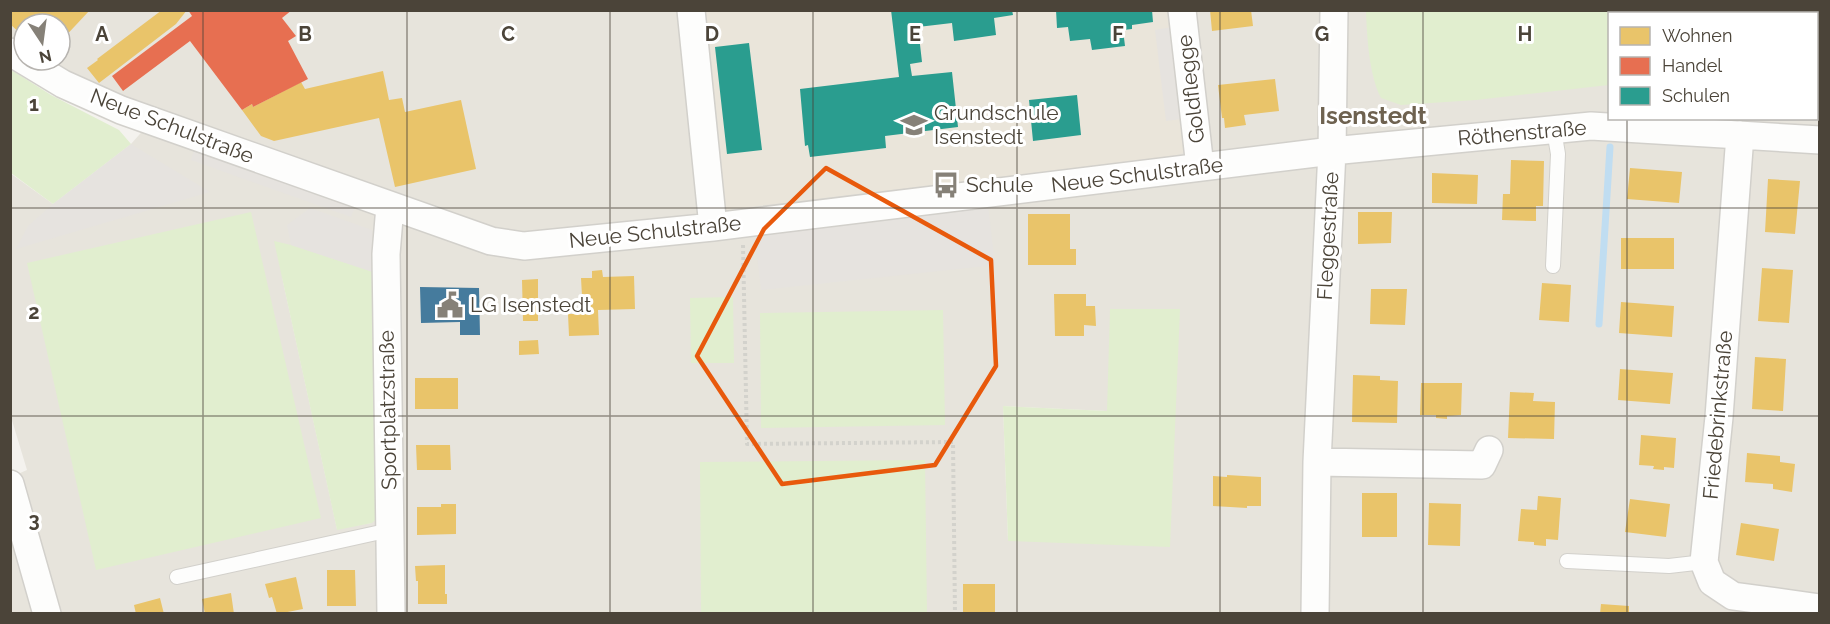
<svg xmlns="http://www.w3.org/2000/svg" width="1830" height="624" font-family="Raleway,sans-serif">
<rect width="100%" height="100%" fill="#f4f2ee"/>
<path fill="#e7e4dc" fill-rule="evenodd" d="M11,11H1819V613H11V477L27,470L11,417L10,173L53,204L131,144L155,117L43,60H60V24H24V48L11,39ZM1610,14H1816V118H1610ZM282,277L371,523L337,529ZM1003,406L1107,411L1008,541Z"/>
<path fill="#eae5da" d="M700,11H1175L1185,151L1177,156L723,210Z"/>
<path fill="#e1eecf" d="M1366,11V10L1651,11V13L1610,14L1609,85L1476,100L1401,105L1381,98C1369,75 1367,37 1366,11Z
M10,69L51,95L119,130L131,144L53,204L11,173Z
M251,212L321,518L96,570L27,263Z
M274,241L291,245L376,273L381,515L372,523L337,530Z
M733,297L734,363H691L690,298Z
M1110,309H1180L1170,547L1008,541L1003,406L1107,411Z
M943,310L945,425L761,428L760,313Z
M925,460L927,613H701L700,462Z"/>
<path fill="#e6e3df" d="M1172,27L1182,119L1166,121L1155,30Z
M131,144L210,192L16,249L28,226L53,204Z
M196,144L358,200L351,217L191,160Z
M988,205L995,265L761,290L754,229Z
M310,208L372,230L376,273L291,245L287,225Z"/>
<path fill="#e9c46a" d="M10,10H90L60,42V24H24V37L10,24Z
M162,10H187L176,24L99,83L87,68L98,60L97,59Z
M1210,10H1251L1253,26L1212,31Z
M383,71L389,100L402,98L405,112L461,100L476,169L395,187L379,118L274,141L261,136L242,110L252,104L253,107L301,82L305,89Z
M1275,79L1279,111L1244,115L1246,125L1225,128L1224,118H1222L1218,85Z
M1511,160L1544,161L1543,206H1536V221L1502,220L1503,194H1510Z
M1630,168L1682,172L1679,203L1627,199Z
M1432,173L1478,175L1477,204L1432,203Z
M1768,179L1800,181L1795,234L1765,232Z
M1358,212H1392L1391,243L1358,244Z
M1028,214H1070V249H1076V265H1028Z
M1621,238H1674V269H1621Z
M1762,268L1793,270L1789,323L1758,321Z
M602,270L603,277L634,276L635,309L598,310L599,335L569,336L568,314H583L581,278H592V271Z
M538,279V321H523L522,280Z
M1542,283L1571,285L1569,322L1539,320Z
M1371,289H1407L1405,325L1370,324Z
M1054,294H1086V306H1095L1096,326L1084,325V336H1055Z
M1621,302L1674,306L1672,337L1619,333Z
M538,340L539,354L519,355V341Z
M1755,357L1786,359L1783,411L1752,409Z
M1620,369L1673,373L1670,404L1618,400Z
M1353,375L1380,376V380L1398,381L1397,423L1352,422Z
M415,378H458V409H415Z
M1421,383H1462L1461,415L1447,416V419L1436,418V415H1420Z
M1510,392L1534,393L1533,401L1555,402L1554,439L1508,438Z
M1641,435L1676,438L1674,468L1664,467V470L1653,469L1654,466L1639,465Z
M416,445H450L451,470H417Z
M1747,453L1780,456V462L1795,464L1792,492L1773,489V484L1745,482Z
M1227,475L1261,477V506H1247V508L1213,506V476L1227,477Z
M1362,493H1397V537H1362Z
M1538,496L1561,498L1558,540L1546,539V546L1534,545V542L1518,541L1521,509L1537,510Z
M1630,499L1670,504L1666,537L1625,532Z
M1429,503L1461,504L1460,546L1428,545Z
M441,504H456V534L417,535V507H441Z
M1741,523L1779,529L1774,561L1736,555Z
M445,565V594H447V604H418V581H416L415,566Z
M327,570H355L356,606H327Z
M296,577L303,609L277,614L272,597L269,598L265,584Z
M963,584H995V614H963Z
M231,593L234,614H205L202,599Z
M160,598L164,614H136L134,605Z
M1601,604L1629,606V614H1600Z"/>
<path fill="#e76f51" d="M188,10H292L282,18L296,36L288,41L308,79L253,107L252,104L242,110L190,41L123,91L112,76L192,16Z"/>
<path fill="#2a9d8f" d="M891,10H1012L1013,15L994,18L996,35L954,41L952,23L918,27L922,62L910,64L912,76L952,72L958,127L885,136L886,148L810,157L808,145L805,146L800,89L899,77Z
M1056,10H1152L1153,22L1132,25V29L1123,30L1125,46L1092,50L1090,39L1070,41L1068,27L1057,28Z
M749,43L762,150L727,154L715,47Z
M1077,95L1081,135L1033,141L1029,100Z"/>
<path fill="#457b9d" d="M420,287L479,288L480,335H460V322L421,323Z"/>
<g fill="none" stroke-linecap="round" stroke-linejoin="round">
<path stroke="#c0ddf1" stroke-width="7" d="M1808,14L1811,10
M1599,324L1610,147"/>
<g stroke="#d2d0cb" stroke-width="16">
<path id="service" d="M1553,266L1558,154L1554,130
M1567,561L1669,566L1704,562
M177,577L390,530"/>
</g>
<g stroke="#d2d0cb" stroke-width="30">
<path id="minor" d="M691,10L713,227
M1182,10L1200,167
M10,52L63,84L121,110L491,241L524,246L713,227L1332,151L1591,126L1820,140
M1740,135L1719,417L1704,562L1712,582L1733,596L1820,608
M390,206L386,254L391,614
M1317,462L1482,465L1489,450
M10,484L47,614
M1315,614L1317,462L1332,151L1334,10"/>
</g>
<path stroke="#d3d2cc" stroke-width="4" stroke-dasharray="3 3" stroke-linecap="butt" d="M743,245L747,444L953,442L955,614"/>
<use href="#service" stroke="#fdfdfc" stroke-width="14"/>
<use href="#minor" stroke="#fdfdfc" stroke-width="27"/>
</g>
<path fill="none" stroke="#e8590c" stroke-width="4.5" stroke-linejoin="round" d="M826,168L991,260L996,366L935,465L782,484L697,356L764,229Z"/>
<path fill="none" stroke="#4b4439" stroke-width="1.5" stroke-opacity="0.55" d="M203,10V614M407,10V614M610,10V614M813,10V614M1017,10V614M1220,10V614M1423,10V614M1627,10V14M1627,118V614M10,208H1820M10,416H1820"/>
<defs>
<g id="school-bare" transform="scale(2.07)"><path d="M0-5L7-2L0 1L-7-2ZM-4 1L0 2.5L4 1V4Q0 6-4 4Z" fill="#868178" stroke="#fff" stroke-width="2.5" paint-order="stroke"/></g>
<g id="bus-bare" transform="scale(2.07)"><path d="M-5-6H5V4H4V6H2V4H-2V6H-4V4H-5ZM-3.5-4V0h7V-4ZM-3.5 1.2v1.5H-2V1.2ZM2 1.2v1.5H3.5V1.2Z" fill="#868178" stroke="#fff" stroke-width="2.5" paint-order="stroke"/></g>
<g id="civic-bare" transform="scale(2.07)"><path d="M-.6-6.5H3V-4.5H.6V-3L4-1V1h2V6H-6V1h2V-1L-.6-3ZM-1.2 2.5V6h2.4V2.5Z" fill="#868178" stroke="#fff" stroke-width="2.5" paint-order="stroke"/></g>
</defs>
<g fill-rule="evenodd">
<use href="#school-bare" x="914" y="125"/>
<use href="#bus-bare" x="946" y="185"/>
<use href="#civic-bare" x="450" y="305"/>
</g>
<g text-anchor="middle" stroke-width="6" stroke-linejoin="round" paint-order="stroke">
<g font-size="21" fill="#4b4439" stroke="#fff">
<text transform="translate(1191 89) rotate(-97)" y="7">Goldflegge</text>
<text transform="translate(172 126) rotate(21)" y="7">Neue Schulstraße</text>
<text transform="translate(1522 133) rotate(-5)" y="7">Röthenstraße</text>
<text transform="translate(1137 175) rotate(-7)" y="7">Neue Schulstraße</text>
<text transform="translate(655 232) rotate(-6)" y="7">Neue Schulstraße</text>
<text transform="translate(1328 236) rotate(-87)" y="7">Fleggestraße</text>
<text transform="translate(388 410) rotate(-91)" y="7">Sportplatzstraße</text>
<text transform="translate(1718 415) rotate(-85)" y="7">Friedebrinkstraße</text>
</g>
<g font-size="21" fill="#4b4439" stroke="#fff" text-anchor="start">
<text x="934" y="120">Grundschule<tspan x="934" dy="24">Isenstedt</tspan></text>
<text x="966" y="192">Schule</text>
<text x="470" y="312">LG Isenstedt</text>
</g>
<g font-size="24" font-weight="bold" fill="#6e6250" stroke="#fff">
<text x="1373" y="124">Isenstedt</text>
</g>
</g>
<g font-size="20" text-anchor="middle" font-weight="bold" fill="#4b4439" stroke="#fff" stroke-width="6" stroke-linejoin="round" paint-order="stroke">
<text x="102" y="41">A</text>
<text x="305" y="41">B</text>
<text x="508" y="41">C</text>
<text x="712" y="41">D</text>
<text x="915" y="41">E</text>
<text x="1118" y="41">F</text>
<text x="1322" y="41">G</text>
<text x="1525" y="41">H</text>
<text x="34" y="111">1</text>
<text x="34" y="319">2</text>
<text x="34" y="527">3</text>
</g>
<rect width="1830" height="624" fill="none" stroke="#4b4439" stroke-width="24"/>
<rect x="1608" y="12" width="210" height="108" fill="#ffffff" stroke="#b7b4b0" stroke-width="1.5"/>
<rect x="1620" y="27" width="30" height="18" fill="#e9c46a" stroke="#b7b4b0" stroke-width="1.5"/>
<text x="1662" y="42" font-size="18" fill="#4b4439">Wohnen</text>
<rect x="1620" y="57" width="30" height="18" fill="#e76f51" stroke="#b7b4b0" stroke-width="1.5"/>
<text x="1662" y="72" font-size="18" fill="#4b4439">Handel</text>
<rect x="1620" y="87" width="30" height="18" fill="#2a9d8f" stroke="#b7b4b0" stroke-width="1.5"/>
<text x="1662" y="102" font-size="18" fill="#4b4439">Schulen</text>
<g transform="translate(42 42) rotate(167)"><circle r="28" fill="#ffffff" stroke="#b7b4b0" stroke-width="1.5"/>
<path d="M0-4.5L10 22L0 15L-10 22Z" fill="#868178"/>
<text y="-9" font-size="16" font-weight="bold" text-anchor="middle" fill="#4b4439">N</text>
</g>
</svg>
